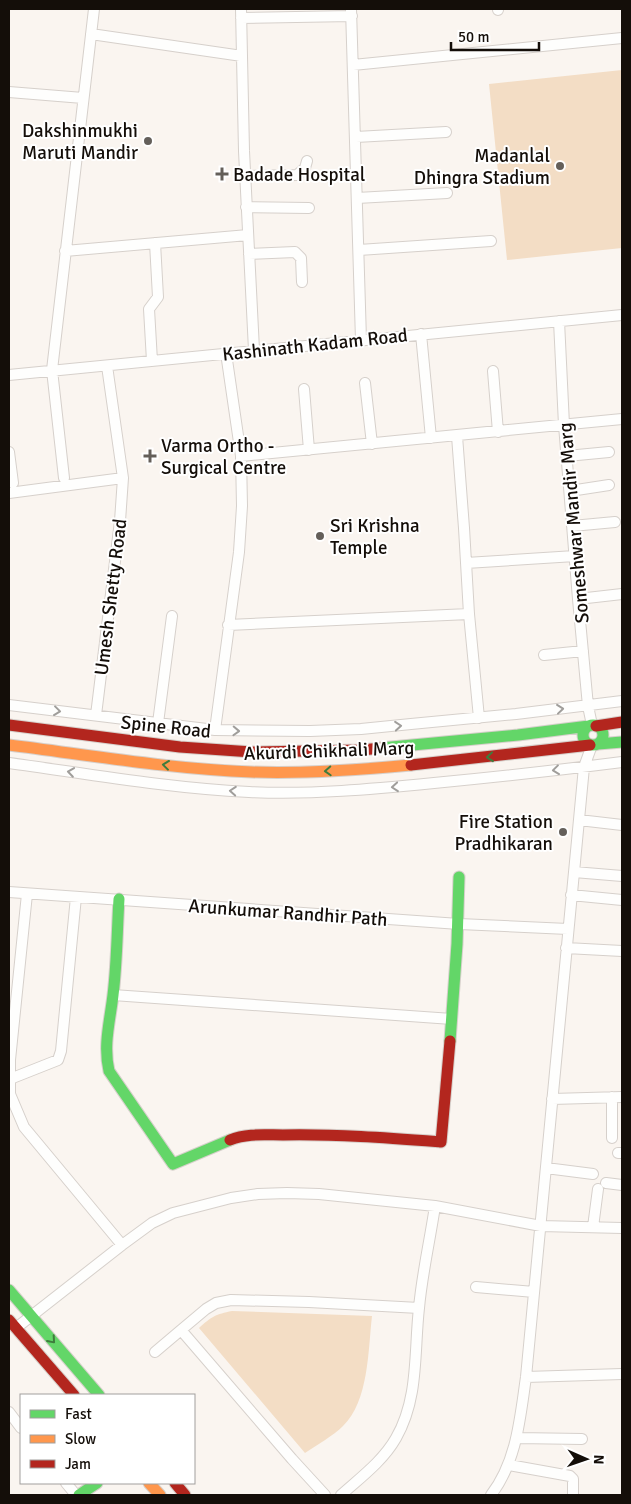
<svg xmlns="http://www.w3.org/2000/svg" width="631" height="1504" font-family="Signika,sans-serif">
<rect width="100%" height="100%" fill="#faf5f0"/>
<path fill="#f3ddc5" d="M622,70V248L507,260L489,84Z
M232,1311L372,1316C368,1350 369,1401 343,1426C333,1436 318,1444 305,1453L199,1328C211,1317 216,1314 232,1311Z"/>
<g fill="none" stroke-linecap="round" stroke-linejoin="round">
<g stroke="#d6d0cb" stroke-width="12">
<path id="street" d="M241,9L244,151L254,350
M351,9L361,340
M498,9V10
M241,18L352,16
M91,34L242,56
M353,65L622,38
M9,92L83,98
M356,137L446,132
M245,176L297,175L305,168L307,161
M357,198L447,193
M246,207L309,208
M359,250L491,241
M65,251L248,235
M249,254L295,252L301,258L302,282
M559,321L564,425L578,599L588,706L592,725
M421,334L431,438
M152,361L149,309L158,297L155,243
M493,371L498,432
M9,375L622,315
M365,383L372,444
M304,389L309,450
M457,436L464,528L469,614L479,718
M9,452L13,483
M241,456L622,419
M567,456L609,452
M64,478L52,370L94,9
M570,491L609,485
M9,493L123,478
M572,526L615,522
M466,563L575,556
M578,599L622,594
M228,625L469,614
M544,655L583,651
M9,705L215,730L310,731L361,729L411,724L516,714L622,701
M96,715L120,521L123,478L107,366
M158,723L172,616
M215,730L239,552L242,506L241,456L226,353
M9,763C89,774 168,788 249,792C311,795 373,789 434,783C497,777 560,770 622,762
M579,820L622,825
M574,872L622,876
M9,892L459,924L568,929
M27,894L10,1060V1094L24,1127L122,1245
M571,895L622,900
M566,948L622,951
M113,995L452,1019
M10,1079L58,1060L61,1051L76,897
M612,1097V1138
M552,1099L622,1097
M618,1153H622
M546,1168L593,1174
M606,1183L622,1185
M593,1227L598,1189
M476,1287L534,1292
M16,1328L122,1245L152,1223L173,1213L231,1198L258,1194L287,1193L319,1194L435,1206L541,1226L622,1228
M155,1352L181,1330
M526,1377L622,1374
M9,1412L21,1428
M517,1438L582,1439
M509,1465L570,1476L573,1479V1495
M66,1483L76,1495
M325,1495L292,1459L181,1330L206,1309L216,1303L231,1300L309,1302L419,1308
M341,1495C360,1478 383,1461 396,1438C419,1398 414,1352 419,1308C422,1274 430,1240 435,1206
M491,1495C517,1461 520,1418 526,1377L584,767L592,745"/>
</g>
<g stroke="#d6d0cb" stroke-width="13">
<path id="fast" d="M583 735a10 10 0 1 1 20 0a10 10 0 1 1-20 0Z
M598,744L622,742
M381,748L518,735L589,726
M119,899C117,931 117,963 113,995C110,1021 103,1045 109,1071L173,1164L230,1140
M450,1041L457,944L459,877
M9,1290L99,1395
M79,1495L97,1483"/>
</g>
<g stroke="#d6d0cb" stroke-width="13">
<path id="slow" d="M9,745C89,755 170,769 252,772C305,774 358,770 411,765
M149,1483L160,1495"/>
</g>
<g stroke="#d6d0cb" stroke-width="13">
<path id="jam" d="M9,725L180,747L252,752L362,750L381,748
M596,726L622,722
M411,765L590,745
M230,1140C247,1133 265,1135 283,1135C336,1134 388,1138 441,1142L450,1041
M9,1320L74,1395
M175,1483L185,1495"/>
</g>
<use href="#street" stroke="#fefefd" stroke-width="10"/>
<use href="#fast" stroke="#63d668" stroke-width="11"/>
<use href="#slow" stroke="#ff974d" stroke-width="11"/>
<use href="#jam" stroke="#b3261e" stroke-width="11"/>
</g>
<defs><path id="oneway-chevron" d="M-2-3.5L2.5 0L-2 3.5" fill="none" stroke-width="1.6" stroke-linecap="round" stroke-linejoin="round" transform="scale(1.25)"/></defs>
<g stroke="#a09e9b">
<use href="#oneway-chevron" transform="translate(560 709) rotate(-6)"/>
<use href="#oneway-chevron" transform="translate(57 711) rotate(7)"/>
<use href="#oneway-chevron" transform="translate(398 726) rotate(-5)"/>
<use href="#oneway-chevron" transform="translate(236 731) rotate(2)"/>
<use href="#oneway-chevron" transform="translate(556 770) rotate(173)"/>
<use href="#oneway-chevron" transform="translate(71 772) rotate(-172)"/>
<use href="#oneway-chevron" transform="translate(395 787) rotate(175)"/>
<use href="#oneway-chevron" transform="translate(233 791) rotate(-176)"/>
</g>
<g stroke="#3f7c3d">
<use href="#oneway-chevron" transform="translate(490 757) rotate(174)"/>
<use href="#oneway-chevron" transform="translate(166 765) rotate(-173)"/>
<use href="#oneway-chevron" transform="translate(328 771) rotate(177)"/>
<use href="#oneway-chevron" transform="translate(52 1340) rotate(49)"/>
</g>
<g fill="#645f5a" stroke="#fff" stroke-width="2">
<circle cx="148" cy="141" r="5"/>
<circle cx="560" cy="166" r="5"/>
<path d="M219.5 166.5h5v5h5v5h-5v5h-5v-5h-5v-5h5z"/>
<path d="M147.5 448.5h5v5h5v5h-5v5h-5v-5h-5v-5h5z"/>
<circle cx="320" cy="536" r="5"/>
<circle cx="563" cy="832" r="5"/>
</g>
<g text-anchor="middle" stroke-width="4" stroke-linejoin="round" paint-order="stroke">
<g font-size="19" fill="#140e09" stroke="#fff" text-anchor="end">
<text x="138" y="137">Dakshinmukhi<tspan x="138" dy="22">Maruti Mandir</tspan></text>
<text x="550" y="162">Madanlal<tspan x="550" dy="22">Dhingra Stadium</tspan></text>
<text x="233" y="181" text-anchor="start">Badade Hospital</text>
<text x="161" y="452" text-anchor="start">Varma Ortho -<tspan x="161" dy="22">Surgical Centre</tspan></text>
<text x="330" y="532" text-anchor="start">Sri Krishna<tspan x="330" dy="22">Temple</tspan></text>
<text x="553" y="828">Fire Station<tspan x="553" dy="22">Pradhikaran</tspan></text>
</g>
<g font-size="19" fill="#140e09" stroke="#fff">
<text transform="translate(315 344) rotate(-6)" y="7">Kashinath Kadam Road</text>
<text transform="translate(573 523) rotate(-95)" y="7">Someshwar Mandir Marg</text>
<text transform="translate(110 597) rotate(-83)" y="7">Umesh Shetty Road</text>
<text transform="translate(166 726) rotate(6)" y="7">Spine Road</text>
<text transform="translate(329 750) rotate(-2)" y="7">Akurdi Chikhali Marg</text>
<text transform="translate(288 912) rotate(4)" y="7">Arunkumar Randhir Path</text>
</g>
</g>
<rect width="631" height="1504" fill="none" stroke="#140e09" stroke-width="20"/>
<rect x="20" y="1394" width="175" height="90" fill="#ffffff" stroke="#a19f9d"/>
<rect x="30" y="1410" width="25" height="8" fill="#63d668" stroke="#a19f9d"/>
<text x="65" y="1419" font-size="15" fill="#140e09">Fast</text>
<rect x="30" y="1435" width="25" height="8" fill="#ff974d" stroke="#a19f9d"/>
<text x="65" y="1444" font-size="15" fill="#140e09">Slow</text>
<rect x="30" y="1460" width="25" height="8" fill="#b3261e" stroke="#a19f9d"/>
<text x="65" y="1469" font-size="15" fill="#140e09">Jam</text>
<g transform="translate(586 1459) rotate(92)" stroke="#ffffff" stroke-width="4" paint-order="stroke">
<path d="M0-4L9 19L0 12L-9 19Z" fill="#140e09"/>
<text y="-8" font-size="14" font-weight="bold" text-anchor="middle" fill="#140e09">N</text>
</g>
<path d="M451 42v8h88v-8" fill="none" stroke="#140e09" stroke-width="2.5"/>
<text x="458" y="42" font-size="15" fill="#140e09" stroke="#ffffff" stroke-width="4" paint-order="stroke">50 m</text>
</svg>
